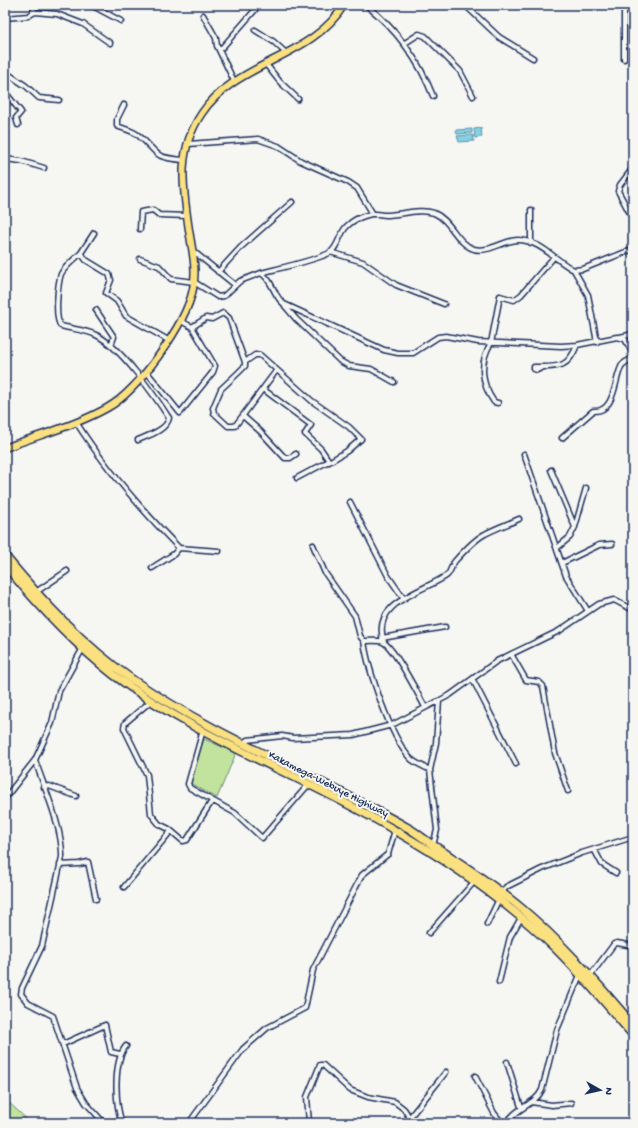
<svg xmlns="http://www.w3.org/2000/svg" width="638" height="1128" font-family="'Gochi Hand',sans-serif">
<rect width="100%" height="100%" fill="#f6f6f2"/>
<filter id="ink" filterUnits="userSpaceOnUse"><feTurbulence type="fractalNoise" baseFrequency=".025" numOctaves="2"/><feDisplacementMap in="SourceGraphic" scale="8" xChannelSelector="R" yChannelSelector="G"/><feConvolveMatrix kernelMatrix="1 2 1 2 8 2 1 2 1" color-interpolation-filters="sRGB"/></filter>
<g filter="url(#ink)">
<path fill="#c1e39d" stroke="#6e897e" d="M204,739L236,753L217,798L190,783Z
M5,1099L31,1123H5Z"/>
<path fill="#84d2e1" stroke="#5a91ad" d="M481,128L482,137L475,138L474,129Z
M472,129V133L457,134L456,130Z
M473,135L474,141L459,142L457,136Z"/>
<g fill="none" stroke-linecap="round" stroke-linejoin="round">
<g stroke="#1b2f5e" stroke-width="7">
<path id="street" d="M91,5L121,21
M366,5C396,29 419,60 433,96
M465,5L499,37L533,58
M33,12L35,5
M203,15L216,38L217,46L234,81
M5,18L28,16L35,12L57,14L83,24L110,43
M255,30L274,42L286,53
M405,43L419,34L425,36L460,71L473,96
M220,50L255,10L256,5
M624,59V5
M265,63L280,82L298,99
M5,72L26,86L39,98L59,100
M5,92L21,112L16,118L18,125
M124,105L117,119V126C124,129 132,130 138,135C160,153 150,157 183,160
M188,144L258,139L278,146L301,161L348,182L357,188L373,214
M5,159L21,161L44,168
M633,168L620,185L618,191L633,219
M531,210V243
M140,229L141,212L153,210L159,215L187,216
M94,233L81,253L86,260L109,274L111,280L106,293L117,301L126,316L168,340
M193,251L235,285
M330,252L363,262L396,285L444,304
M81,253C75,259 65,266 61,274C58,283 54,319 61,326C72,329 86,330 96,335C120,346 155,396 169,418C167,430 147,436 138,440
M140,259L159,266L171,279L194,282L218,297L224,296L240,281L261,273C273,280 273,296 284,304L384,350L398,353H413L438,337L446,336L478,342L561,346L577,345L617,337L625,339L633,354
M574,270L588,295L597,342
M218,272L241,247L292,202
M261,273C276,269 321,259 331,252C339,245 339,234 347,226C353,220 362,216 371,214C376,213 381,215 386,215C400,215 420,208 434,213C451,220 457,244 474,249C489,253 504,240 518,240C540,240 556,261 574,270L583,269L633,249
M285,306L296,319L340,361L349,366L371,369L394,382
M96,310L114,337L111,345
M192,327L206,318L212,319L223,313L229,318L245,362V366L238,373L221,389L213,408L214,413L228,426H235L276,371
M620,337L633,334
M245,362L255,355H260L312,401L349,427L361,439L347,451L329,462
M543,367L537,370L534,369V367C558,367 568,369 577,345
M146,371L180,413L213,372L215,366L192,327L181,321
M263,389L311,425L305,434L321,449L329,461L297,478
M498,403L494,402C481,384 479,362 491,343L500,296L514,300L521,295L554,257
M244,417L260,431L285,458H290L296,454
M76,422C105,468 141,509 179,548
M562,438L593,411C616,413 614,378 622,365C625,362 629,360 633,359
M524,454L566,576L588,611
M551,470L575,527L570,537L557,548
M350,502L388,576L404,599
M575,527L586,488
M313,545L325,573L355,616L360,636L364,641C369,641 378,640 383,642C394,647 418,694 425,707
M562,563L599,545L612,544
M152,568L174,554L179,548L219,551
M36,592L67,571
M382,638L445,627
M364,641C368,670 390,735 409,757C414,763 423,766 430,770
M384,642C370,603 422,592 446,576C451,573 451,565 455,561C463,552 475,539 485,534C496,528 508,524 519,519
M511,654L526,680L539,682L543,686L555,753L568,791
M473,680L516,764
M152,700L125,723L124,728L147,775L151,814L159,824L169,829L183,841L187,840L212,801
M203,730L188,784L190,788L235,813L262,838L309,784
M243,743L247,740L282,736L293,738L353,735L392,725L450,695L497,661L559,631L599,604L614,600L633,610
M35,760C44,787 63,829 62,857L42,946L22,988L21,994L28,1003L53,1016L77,1088L86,1103L104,1123
M44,787L49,786L76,796
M5,798L35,760L52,723L59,691L83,648
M433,845L437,830L430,770L436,743L439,701
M594,849L602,864L616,873
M60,865L79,864L88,862L96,899
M124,887L171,831
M502,893L506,887L542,869L582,853L633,837
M487,924L499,899
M429,933L474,882
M590,976L614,944L617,943L633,946
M499,982L510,937L521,918
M63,1044L105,1025L111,1052L120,1054
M507,1062L521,1107
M475,1076L494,1113L502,1123
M531,1102L552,1105L571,1103
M410,1117L446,1072
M122,1123C115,1104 113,1062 126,1046
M189,1123L243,1049L267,1028L305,1008L313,970L362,875L388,854L395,830
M309,1123L307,1097L320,1065H323L350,1090L368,1097L395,1102L404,1109L413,1123
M507,1123C515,1108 535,1105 542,1090L557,1030L580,975"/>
</g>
<g stroke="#1b2f5e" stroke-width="9">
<path id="primary" d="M5,448C38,435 75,426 107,408C138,391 186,324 193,289C197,269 192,249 189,230C183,188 176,151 202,113C237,61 311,59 344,5"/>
</g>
<g stroke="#1b2f5e" stroke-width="10">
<path id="highway" d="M5,556C43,602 84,646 133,680C220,739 319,777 410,829C418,834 425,840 433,845C463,865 492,884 520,907C562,942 598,984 633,1025
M5,565C38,605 73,643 114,675C199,740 305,776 396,831C453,864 509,903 556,949C583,976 608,1006 633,1035"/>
</g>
<use href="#street" stroke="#f6f6f2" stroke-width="4"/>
<use href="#primary" stroke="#fbe080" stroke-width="6"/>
<use href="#highway" stroke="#fbe080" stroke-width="7"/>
</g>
</g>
<g text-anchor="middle" stroke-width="4" stroke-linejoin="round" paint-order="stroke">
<g font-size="11" fill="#1b2f5e" stroke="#f6f6f2">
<text transform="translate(329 783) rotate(27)" y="4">Kakamega-Webuye Highway</text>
</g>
</g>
<rect width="638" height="1128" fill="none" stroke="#f6f6f2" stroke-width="20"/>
<rect x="10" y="10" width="618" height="1108" fill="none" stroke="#1b2f5e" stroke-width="1.5" filter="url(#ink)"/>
<g transform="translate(600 1090) rotate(98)" stroke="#f6f6f2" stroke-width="3" paint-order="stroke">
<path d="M0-3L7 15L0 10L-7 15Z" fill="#1b2f5e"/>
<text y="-6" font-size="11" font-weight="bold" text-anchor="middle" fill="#1b2f5e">N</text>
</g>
</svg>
